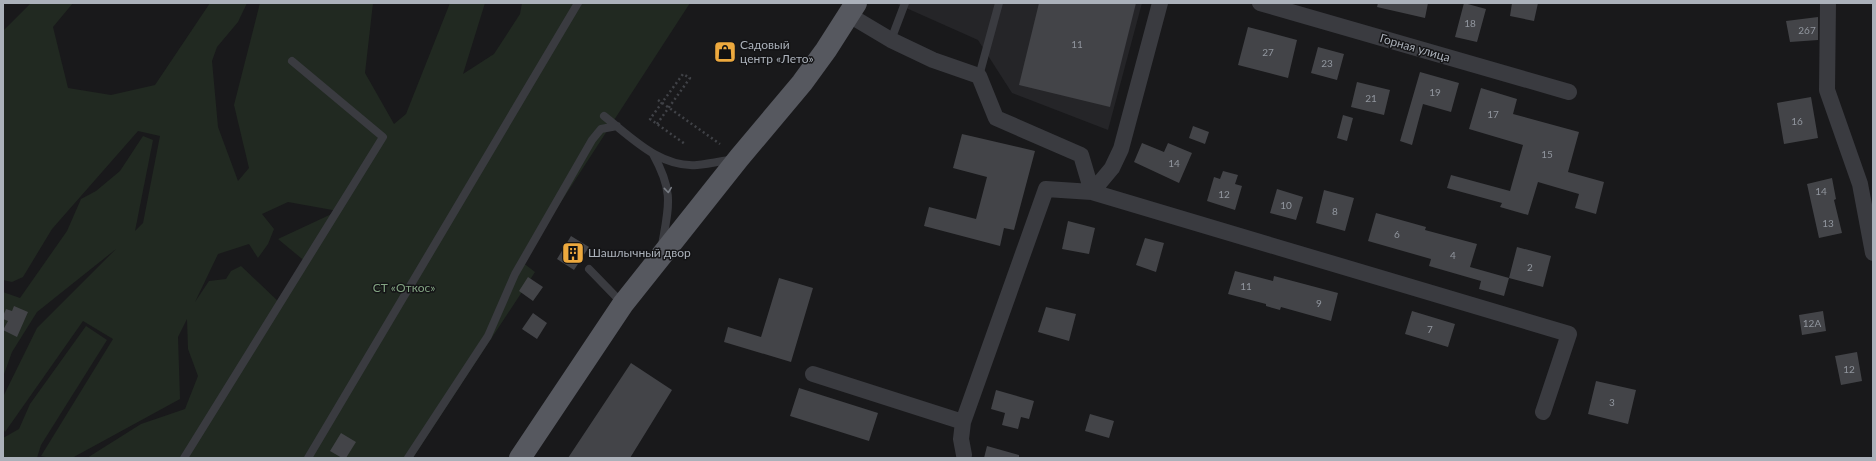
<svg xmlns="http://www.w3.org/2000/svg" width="1876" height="461" font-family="Lato,sans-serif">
<rect width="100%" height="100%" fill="#19191b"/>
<path fill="#252528" d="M895,3H1142L1108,130L1012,93L978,40Z"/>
<path fill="#212921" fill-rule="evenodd" d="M31,3H73L53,27L68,88L111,95L155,85L210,3H247L238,22L217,47L212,61L218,127L238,181L249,168L234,105L260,3H373L365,73L394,124L406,114L450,3H485L463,74L494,54L520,14L522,3H690L522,262L535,272L413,458H87L141,424L185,409L198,376L188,349L187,319L178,337L180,399L72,458H50L41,456L113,339L83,321L5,432L3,428V397L37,328L116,249L37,312L12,352L3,377V292L20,298L67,231L81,199L96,191L120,171L143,136L153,140L135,231L143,223L160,136L138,131L52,229L23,277L12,282L3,280V31ZM288,202L338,211L278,239L307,263L281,304L241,266L231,271L226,279L209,281L195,302L218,254L249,244L258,258L268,244L274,229L262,214Z
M86,326L107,340L41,445L37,458H3V438L19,429L30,404Z"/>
<path fill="#434448" d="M1039,3H1136L1110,107L1019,85Z
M1378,3H1428L1425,18L1377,7Z
M1464,3L1486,9L1477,42L1455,37Z
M1512,3H1538L1534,21L1510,16Z
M1818,17V40L1790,42L1786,21Z
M1248,27L1297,40L1288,78L1238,65Z
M1318,47L1344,54L1337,80L1311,73Z
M1420,72L1459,83L1451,112L1423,104L1412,145L1400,141Z
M1357,82L1390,90L1384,115L1351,107Z
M1481,88L1517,99L1513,114L1579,132L1568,172L1604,182L1596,214L1575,208L1579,194L1538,182L1528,215L1500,207L1502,203L1447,188L1451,175L1510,191L1523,145L1469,129Z
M1811,97L1818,138L1784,144L1777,103Z
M1343,115L1353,118L1347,141L1337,138Z
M1193,126L1209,132L1205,144L1189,138Z
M962,134L1035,151L1014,230L1004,228L1000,246L924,226L929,207L976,219L987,177L953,168Z
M1142,143L1164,152L1168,143L1192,153L1179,183L1134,162Z
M1223,171L1238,175L1235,184L1242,186L1235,210L1207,201L1214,177L1220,179Z
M1832,178L1836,199L1834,200L1842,233L1819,238L1807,184Z
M1277,189L1303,197L1296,220L1270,213Z
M1324,190L1354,198L1345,231L1316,223Z
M1376,213L1426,227L1425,230L1477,244L1470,267L1509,278L1504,296L1479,289L1481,281L1429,266L1431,259L1368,241Z
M1068,221L1095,228L1089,254L1062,249Z
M571,236L589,247L574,270L557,259Z
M1145,238L1164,243L1156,272L1136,265Z
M1517,247L1551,256L1543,287L1509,278Z
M1235,271L1273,281L1274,276L1338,293L1331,321L1281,307L1280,310L1266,306V304L1228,294Z
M528,277L543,287L533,301L519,291Z
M779,278L813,288L791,362L724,342L728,327L761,337Z
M14,306L28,312L17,337L3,330L8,321L3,319V316L6,309L12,311Z
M1046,307L1076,314L1069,341L1038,332Z
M1412,311L1455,324L1448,347L1405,334Z
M1823,311L1826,331L1802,335L1799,315Z
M533,313L547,323L537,339L522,329Z
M1857,352L1862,381L1841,385L1835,356Z
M631,363L672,390L630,458H568Z
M1596,381L1636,390L1628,424L1588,414Z
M799,388L878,413L869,441L790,416Z
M996,390L1034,401L1029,419L1021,417L1018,429L1002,425L1005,413L991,409Z
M1090,414L1114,421L1109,438L1085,431Z
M341,433L356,442L346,458H342L330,451Z
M987,446L1019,455V458H984Z"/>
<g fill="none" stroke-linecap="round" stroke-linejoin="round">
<path stroke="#404247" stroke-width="2.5" stroke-dasharray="2 3" stroke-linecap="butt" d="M658,100L720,144
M657,124L690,78L683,74L650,119L685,144"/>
<path stroke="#3a3b40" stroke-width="8" d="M891,40L905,3
M979,76L999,3
M604,116C631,137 660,168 697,165C709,164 722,161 734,159
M653,154C674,192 669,205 662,245
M589,269L622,303
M184,458L383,137L292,61
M308,458L578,3
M408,458L488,336L515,274L592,140L601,129L617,126"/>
<path stroke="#3a3b40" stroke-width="16" d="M1260,3L1569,92
M1828,3L1827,90L1860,184L1873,253
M849,15L891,40L933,60L979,76L996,118L1081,155L1092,192
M1092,192L1112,168L1121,149L1160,3
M813,374L963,422
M964,455L961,439L963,422L1046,189L1092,192L1569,334L1543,412"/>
<path stroke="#56585f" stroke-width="22" d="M520,458L623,304L739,158L802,83L826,50L856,3"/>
</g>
<defs><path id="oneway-chevron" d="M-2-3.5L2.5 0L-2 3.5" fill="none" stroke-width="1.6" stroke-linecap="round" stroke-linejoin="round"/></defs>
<use stroke="#787c83" href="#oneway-chevron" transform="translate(668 190) rotate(84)"/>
<defs>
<g id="shop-square" transform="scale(1.15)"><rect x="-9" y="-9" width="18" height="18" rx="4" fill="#eda93e" stroke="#141416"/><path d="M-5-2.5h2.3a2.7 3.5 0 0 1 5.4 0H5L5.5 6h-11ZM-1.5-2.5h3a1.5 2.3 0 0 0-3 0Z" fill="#111"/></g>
<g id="building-square" transform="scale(1.15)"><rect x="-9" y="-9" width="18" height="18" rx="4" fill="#eda93e" stroke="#141416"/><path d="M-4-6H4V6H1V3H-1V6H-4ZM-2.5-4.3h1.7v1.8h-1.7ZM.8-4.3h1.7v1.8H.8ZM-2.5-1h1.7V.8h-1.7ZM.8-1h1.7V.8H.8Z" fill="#111"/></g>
</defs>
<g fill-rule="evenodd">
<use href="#shop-square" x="725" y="52"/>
<use href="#building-square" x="573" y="253"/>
</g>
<g text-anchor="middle" stroke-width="3" stroke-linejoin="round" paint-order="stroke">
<g font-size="10" fill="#91969e">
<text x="1470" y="27">18</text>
<text x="1807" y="34">267</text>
<text x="1077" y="48">11</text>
<text x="1268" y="56">27</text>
<text x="1327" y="67">23</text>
<text x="1435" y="96">19</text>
<text x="1371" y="102">21</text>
<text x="1493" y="118">17</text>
<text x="1797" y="125">16</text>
<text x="1547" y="158">15</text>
<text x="1174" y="167">14</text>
<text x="1821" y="195">14</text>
<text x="1224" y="198">12</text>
<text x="1286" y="209">10</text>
<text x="1335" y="215">8</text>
<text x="1828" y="227">13</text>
<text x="1397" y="238">6</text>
<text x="1453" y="259">4</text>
<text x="1530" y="271">2</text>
<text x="1246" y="290">11</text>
<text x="1319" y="307">9</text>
<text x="1812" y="327">12А</text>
<text x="1430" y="333">7</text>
<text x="1849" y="373">12</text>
<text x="1612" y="406">3</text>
</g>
<g font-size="12" fill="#abb1ba" stroke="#141416" text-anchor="start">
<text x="740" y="49">Садовый<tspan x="740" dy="14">центр «Лето»</tspan></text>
<text x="588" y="257">Шашлычный двор</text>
</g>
<g font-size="12" fill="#abb1ba" stroke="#141416">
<text transform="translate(1415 48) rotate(16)" y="4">Горная улица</text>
</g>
<g font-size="12" fill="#83a483" stroke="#141416">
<text x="404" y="292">СТ «Откос»</text>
</g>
</g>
<rect width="1876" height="461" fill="none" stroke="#abb1ba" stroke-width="8"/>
</svg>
